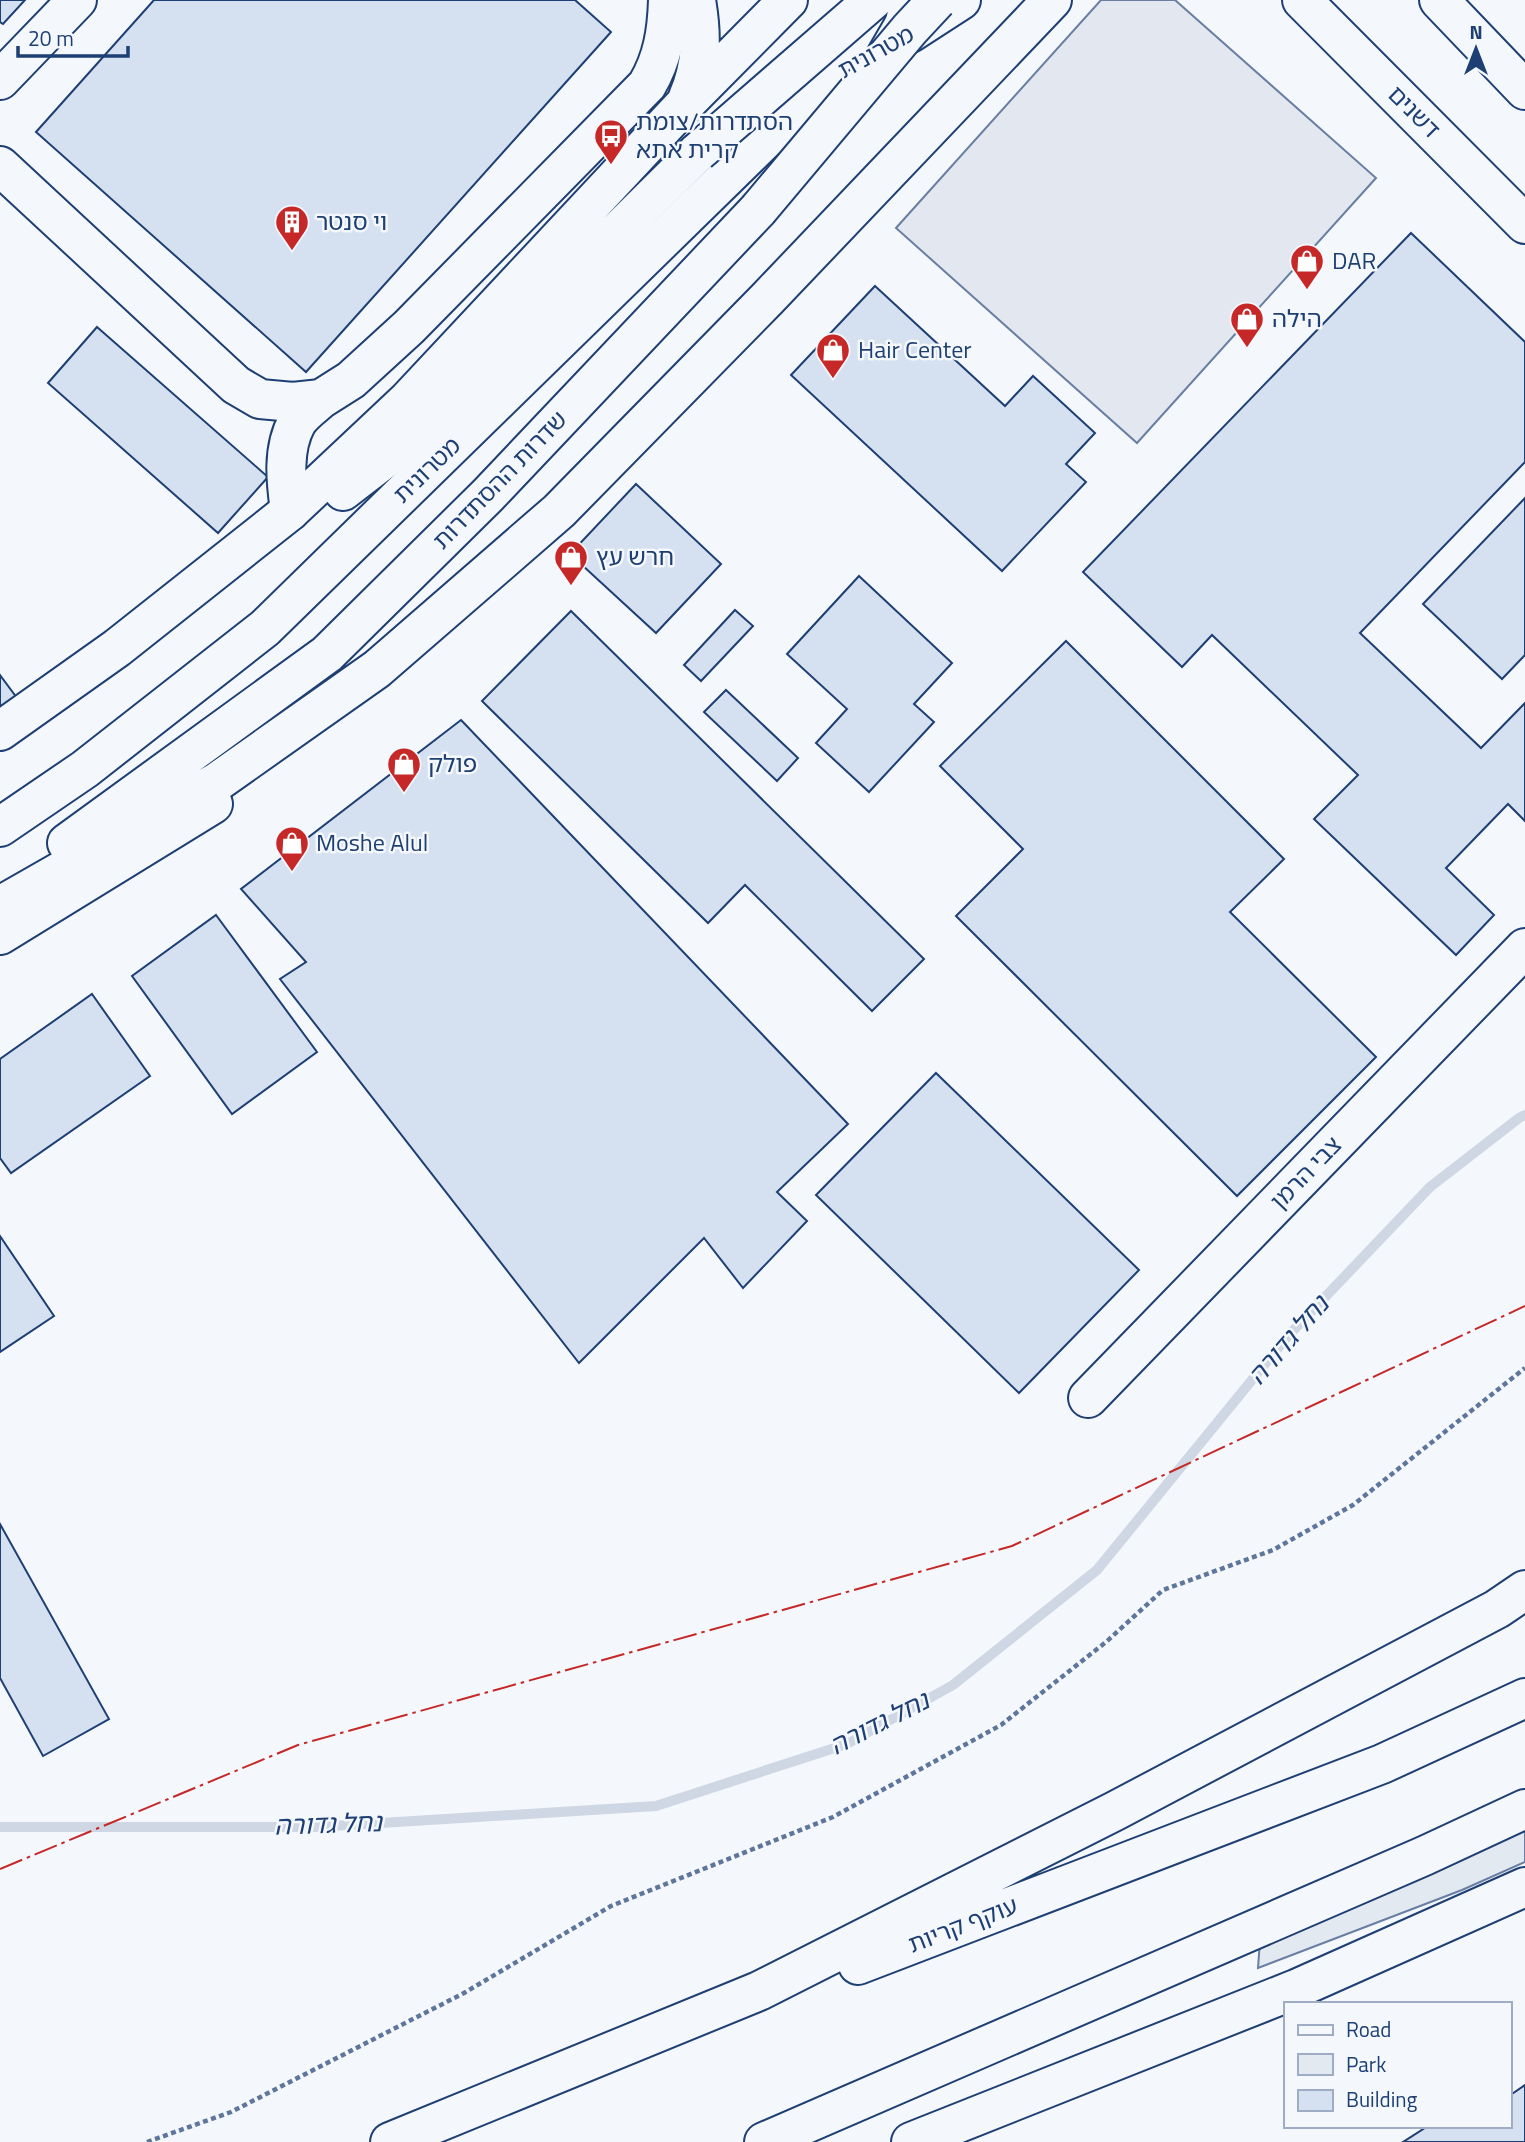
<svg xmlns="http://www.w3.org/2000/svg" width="1525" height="2142" font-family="'Titillium Web','Noto Sans Hebrew',sans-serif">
<rect width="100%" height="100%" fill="#f4f7fb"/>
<path fill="#e3e9f0" stroke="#687fa3" stroke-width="2" d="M1525,1823V1862L1462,1890L1258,1968L1260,1941Z"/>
<path fill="#e3e8f0" stroke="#687fa3" stroke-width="2" d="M1101,0H1175L1376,178L1137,443L896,228Z"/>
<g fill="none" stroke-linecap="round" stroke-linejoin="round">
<path stroke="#cfd7e4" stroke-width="10" d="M0,1827H316L656,1806L847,1744L953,1685L1097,1570L1287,1337L1430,1187L1519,1118L1525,1115"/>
</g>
<path fill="#d5e0f0" stroke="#1d3f73" stroke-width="2" d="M0,0H25L3,24L0,22Z
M154,0H575L611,32L306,372L36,132Z
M1411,233L1525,342V462L1360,633L1481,748L1525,703V821L1508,804L1446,868L1494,915L1456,955L1314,819L1358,775L1212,635L1182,667L1083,572Z
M875,286L1005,406L1033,376L1095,433L1066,464L1086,482L1002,571L791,375Z
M97,327L268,477L218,533L48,383Z
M636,484L721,564L656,633L570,554Z
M1525,498V655L1502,679L1423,604Z
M859,576L952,663L914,704L934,722L869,792L816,743L847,709L787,654Z
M735,610L753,626L701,681L684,665Z
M571,611L924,959L872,1011L745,885L708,923L482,701Z
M1066,641L1284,859L1230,912L1376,1057L1237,1196L956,916L1023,849L940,766Z
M0,675L17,698L0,711Z
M726,690L798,758L777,781L704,712Z
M461,720L848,1124L777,1192L807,1221L743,1288L704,1238L579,1363L280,979L306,962L241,889Z
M216,915L317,1052L232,1114L132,976Z
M92,994L150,1076L11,1173L0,1158V1059Z
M936,1073L1139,1270L1019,1393L816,1195Z
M0,1236L54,1316L0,1352Z
M0,1524L109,1719L43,1756L0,1678Z
M1525,2085V2142H1403L1428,2126H1509V2096Z"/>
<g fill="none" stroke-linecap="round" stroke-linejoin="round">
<g stroke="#1d3f73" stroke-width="42">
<path id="minor" d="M910,33L961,0
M0,80L77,0
M0,166L236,385L260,399L293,402L321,399L351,380L409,327L647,85C663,58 667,31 668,0
M290,511C286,482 282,449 297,422C303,413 313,406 321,399
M0,827L85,769L265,628L826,80L867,9
M0,935L213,804
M1088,1398L1525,948"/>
</g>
<g stroke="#1d3f73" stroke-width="42">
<path id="major" d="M1302,0L1525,224
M1439,0L1525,90"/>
</g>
<g stroke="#1d3f73" stroke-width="42">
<path id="highway" d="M688,97C702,65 702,35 696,0
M343,491L400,447L698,152
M0,731L117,648L290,511L408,400L685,104L788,0
M67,843L327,654L488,495L758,210
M0,906L217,782L377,669L559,511L767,299L1052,0
M858,1965L1382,1764L1525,1698
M390,2142L759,1991L1115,1811L1497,1609L1525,1590
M764,2142L1424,1856L1525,1809
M911,2142L1296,1989L1525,1887"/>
</g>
<path stroke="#5e769c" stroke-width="4.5" stroke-dasharray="5 3.5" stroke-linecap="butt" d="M147,2142L231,2112L464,1993L611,1906L833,1817L1001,1725L1106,1642L1163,1590L1273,1550L1353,1505L1525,1368"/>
<use href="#minor" stroke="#f4f7fb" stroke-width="38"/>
<use href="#major" stroke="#f4f7fb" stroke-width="38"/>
<use href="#highway" stroke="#f4f7fb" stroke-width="38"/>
<g stroke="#1d3f73" stroke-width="42" stroke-linecap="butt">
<path id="highway-bridge" d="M698,152L873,0
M758,210L910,29L937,0"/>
</g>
<use href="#highway-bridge" stroke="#f4f7fb" stroke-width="38"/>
<path stroke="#c62828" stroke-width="2" stroke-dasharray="24 5 3.5 5" stroke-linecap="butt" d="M0,1869L298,1745L1012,1546L1525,1306"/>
</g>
<defs>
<g id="bus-pin" transform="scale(1.75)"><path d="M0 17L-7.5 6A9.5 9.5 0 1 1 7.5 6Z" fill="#c62828" stroke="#f4f7fb"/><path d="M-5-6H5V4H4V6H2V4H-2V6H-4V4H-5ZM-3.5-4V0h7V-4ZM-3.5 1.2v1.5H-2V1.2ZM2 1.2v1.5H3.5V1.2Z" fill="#fff"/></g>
<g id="building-pin" transform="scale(1.75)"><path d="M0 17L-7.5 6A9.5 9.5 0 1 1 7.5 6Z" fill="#c62828" stroke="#f4f7fb"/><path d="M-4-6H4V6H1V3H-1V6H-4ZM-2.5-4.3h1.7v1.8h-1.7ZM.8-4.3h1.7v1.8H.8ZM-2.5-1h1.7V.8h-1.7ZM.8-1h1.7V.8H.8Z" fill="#fff"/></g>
<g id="shop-pin" transform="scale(1.75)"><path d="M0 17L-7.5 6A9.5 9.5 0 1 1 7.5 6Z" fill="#c62828" stroke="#f4f7fb"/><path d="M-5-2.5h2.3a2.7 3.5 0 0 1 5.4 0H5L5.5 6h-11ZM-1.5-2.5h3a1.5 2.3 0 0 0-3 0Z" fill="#fff"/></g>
</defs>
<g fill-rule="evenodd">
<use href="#bus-pin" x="611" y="136"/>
<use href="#building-pin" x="292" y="222"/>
<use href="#shop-pin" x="1307" y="261"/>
<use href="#shop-pin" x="1247" y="319"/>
<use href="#shop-pin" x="833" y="350"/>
<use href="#shop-pin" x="571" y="557"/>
<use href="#shop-pin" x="404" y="764"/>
<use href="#shop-pin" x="292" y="843"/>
</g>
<g text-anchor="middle" stroke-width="5" stroke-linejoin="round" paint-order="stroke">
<g font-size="24" fill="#1d3f73" stroke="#f4f7fb">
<text transform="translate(876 52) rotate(-29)" y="8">מטרונית</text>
<text transform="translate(1414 112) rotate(45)" y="8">דשנים</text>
<text transform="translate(427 470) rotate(-44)" y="8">מטרונית</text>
<text transform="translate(500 480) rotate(-46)" y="8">שדרות ההסתדרות</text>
<text transform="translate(1306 1173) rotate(-46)" y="8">צבי הרמן</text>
<text transform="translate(963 1925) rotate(-21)" y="8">עוקף קריות</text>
</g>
<g font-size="24" fill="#1d3f73" stroke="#f4f7fb" text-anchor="start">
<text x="636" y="130">הסתדרות/צומת<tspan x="636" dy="28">קרית אתא</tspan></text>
<text x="316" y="230">וי סנטר</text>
<text x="1332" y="269">DAR</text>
<text x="1272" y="327">הילה</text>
<text x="858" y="358">Hair Center</text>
<text x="596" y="565">חרש עץ</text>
<text x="428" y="772">פולק</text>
<text x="316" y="851">Moshe Alul</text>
</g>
<g font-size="26" font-style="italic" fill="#1d3f73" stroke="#f4f7fb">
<text transform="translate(1288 1340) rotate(-49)" y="9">נחל גדורה</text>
<text transform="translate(879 1723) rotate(-27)" y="9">נחל גדורה</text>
<text transform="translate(328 1824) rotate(-2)" y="9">נחל גדורה</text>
</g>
</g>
<rect x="1284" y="2002" width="228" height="126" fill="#f4f7fb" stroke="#9eadc5" stroke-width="2"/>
<rect x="1298" y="2025" width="35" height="10" fill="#f4f7fb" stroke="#9eadc5" stroke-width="2"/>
<text x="1346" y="2037" font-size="21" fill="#1d3f73">Road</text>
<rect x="1298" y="2054" width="35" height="21" fill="#e3e9f0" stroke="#9eadc5" stroke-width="2"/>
<text x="1346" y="2072" font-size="21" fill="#1d3f73">Park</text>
<rect x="1298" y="2090" width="35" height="21" fill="#d5e0f0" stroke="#9eadc5" stroke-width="2"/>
<text x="1346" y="2107" font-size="21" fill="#1d3f73">Building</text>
<g transform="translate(1476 49)" stroke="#f4f7fb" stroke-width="5" paint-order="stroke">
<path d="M0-5L12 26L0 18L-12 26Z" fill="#1d3f73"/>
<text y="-10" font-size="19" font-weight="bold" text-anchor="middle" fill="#1d3f73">N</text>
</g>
<path d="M18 46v10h110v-10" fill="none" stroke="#1d3f73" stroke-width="3.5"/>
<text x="28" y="46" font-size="21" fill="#1d3f73" stroke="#f4f7fb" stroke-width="5" paint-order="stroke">20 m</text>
</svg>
